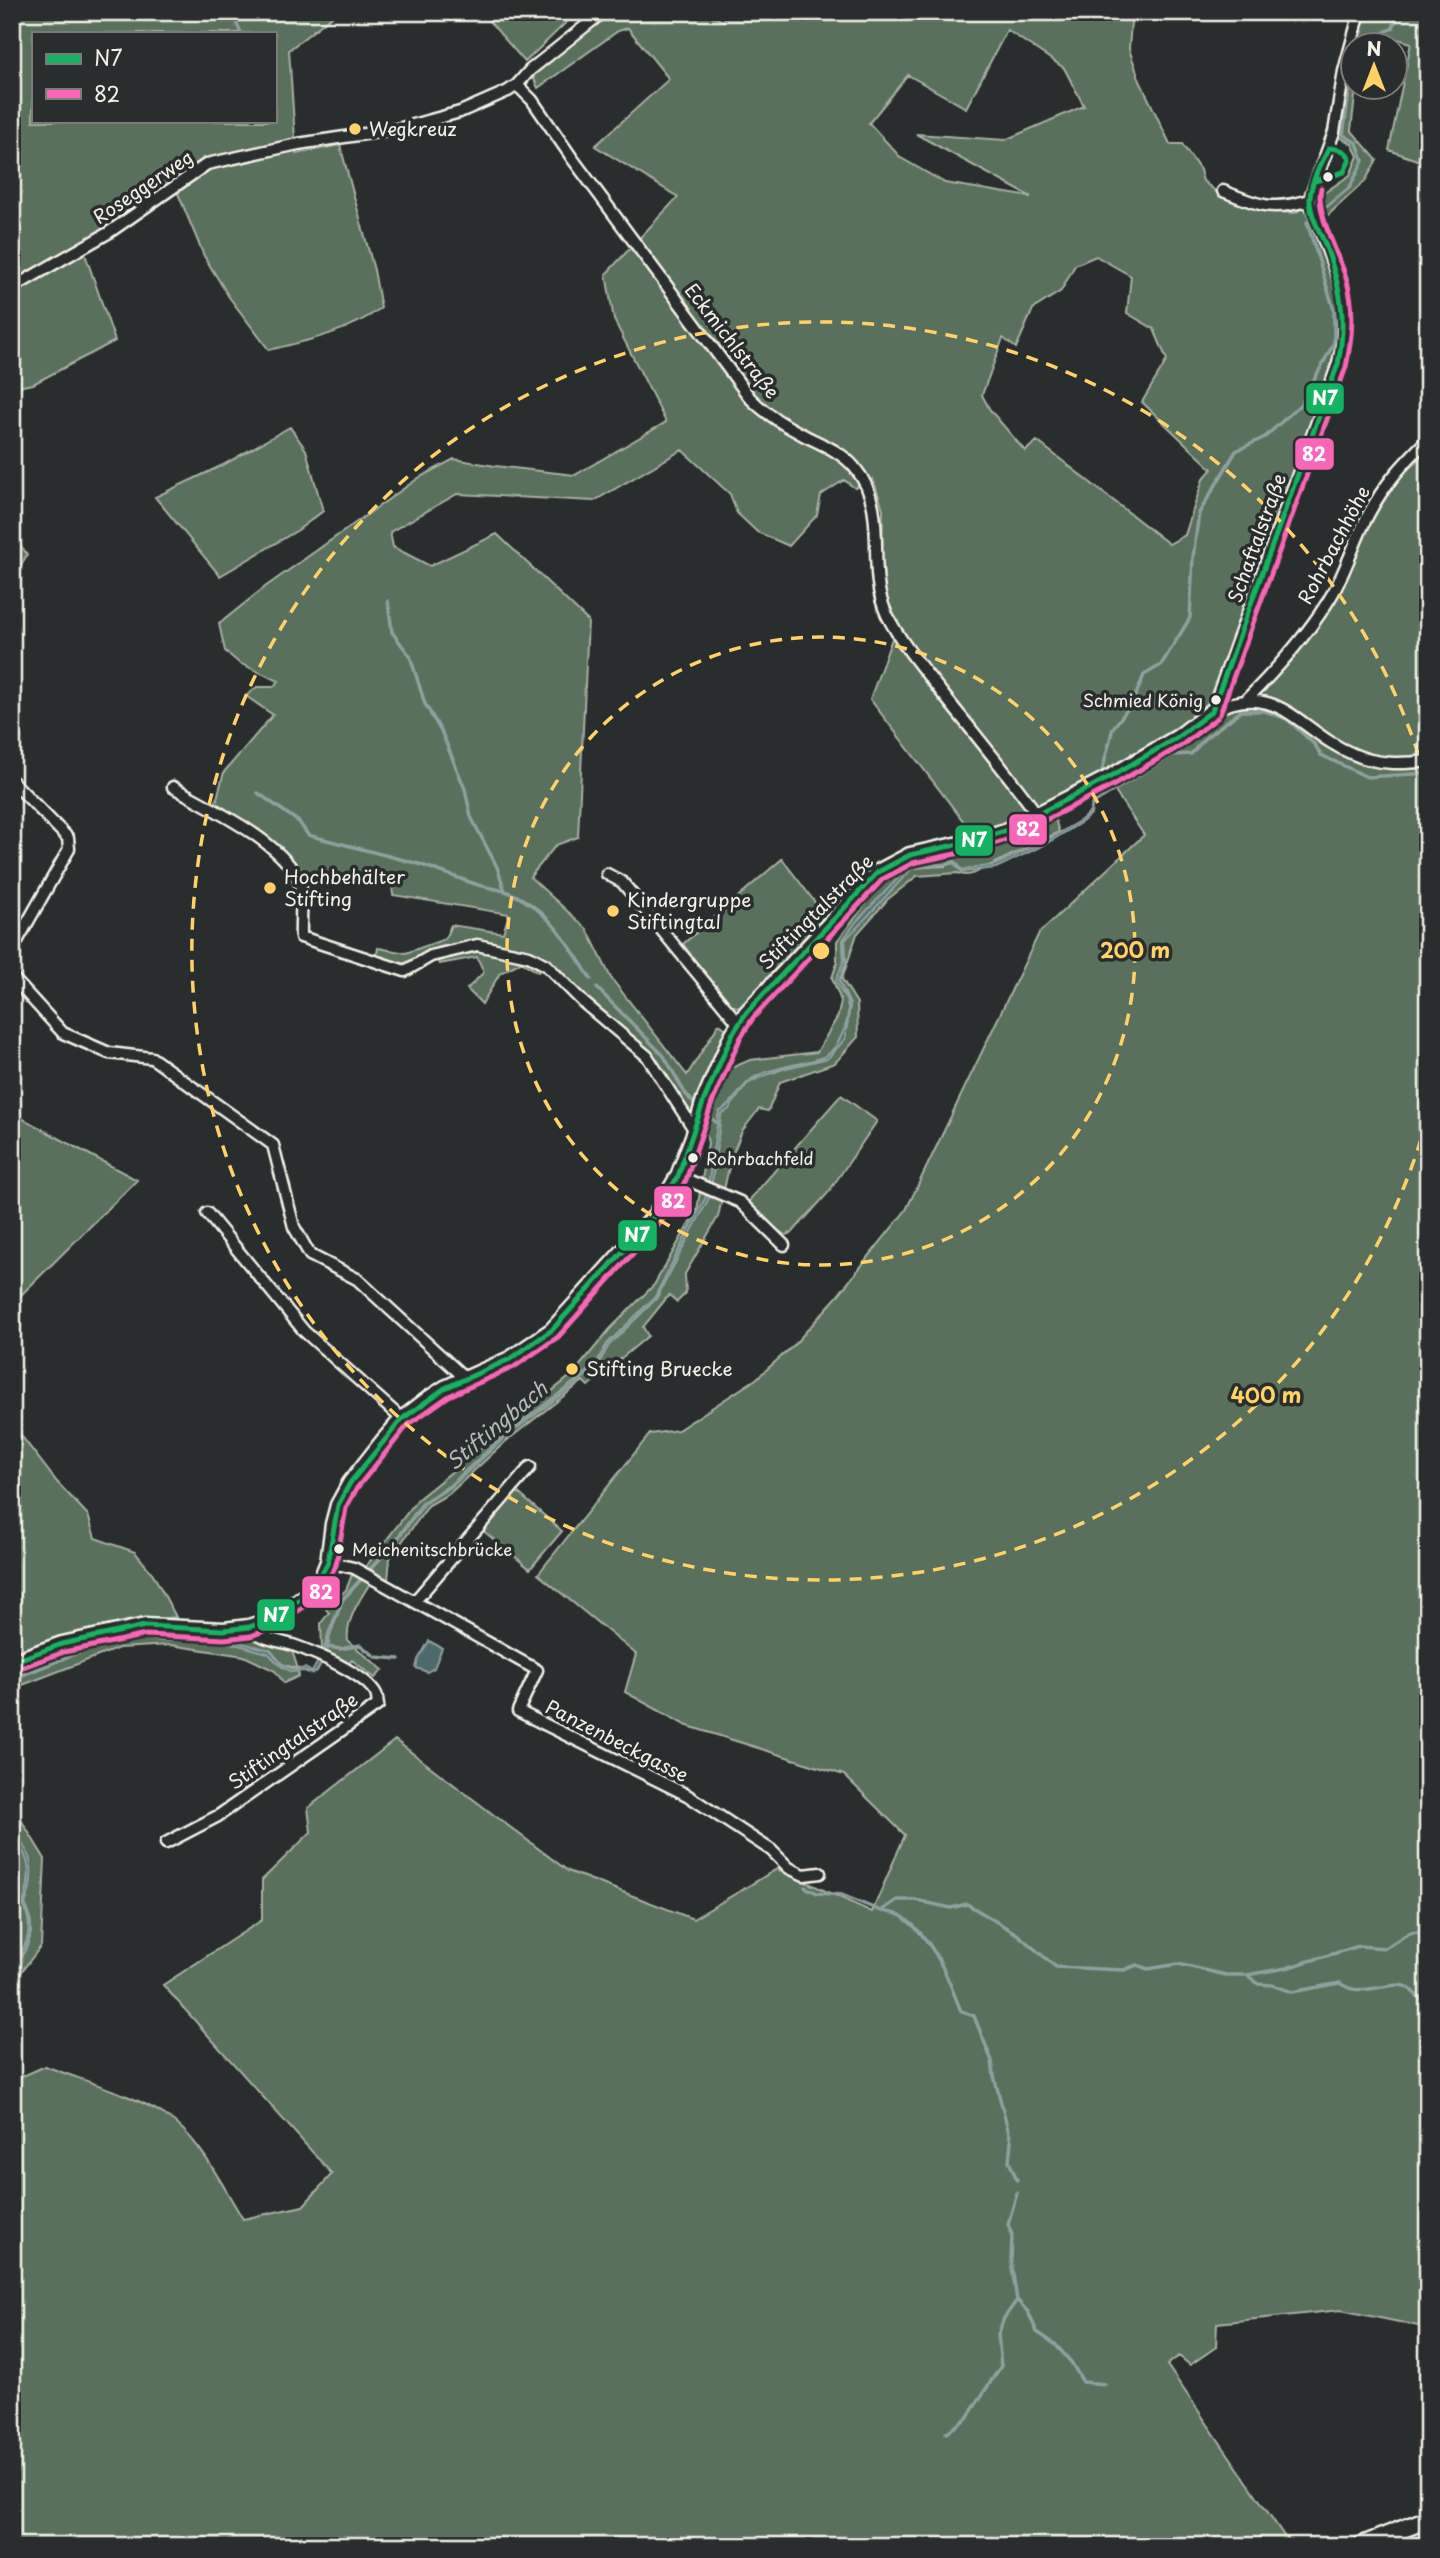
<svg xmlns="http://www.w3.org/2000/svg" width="1440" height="2558" font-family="'Playpen Sans',sans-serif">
<rect width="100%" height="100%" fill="#2a2d2e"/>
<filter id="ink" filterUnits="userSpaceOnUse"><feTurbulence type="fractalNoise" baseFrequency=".0143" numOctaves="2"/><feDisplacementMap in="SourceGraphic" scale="14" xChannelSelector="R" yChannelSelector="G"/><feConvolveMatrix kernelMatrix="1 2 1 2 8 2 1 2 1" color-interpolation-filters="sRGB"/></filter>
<g filter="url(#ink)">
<path fill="#59705c" stroke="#a6b0a2" stroke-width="2" fill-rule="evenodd" d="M12,12H337L289,50L296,154L340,145L374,270L381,308C349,332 307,341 269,350L229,297L204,256L177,191L84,251L115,341L33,384L12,388ZM33,33H275V121H33Z
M481,12H577L525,62Z
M603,12H703L723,21L729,12H1153L1131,22L1129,49L1140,81L1170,144H1182L1200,170L1203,181L1223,197L1264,211L1295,213L1350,175L1358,156L1352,144L1339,137L1347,82L1352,61V88H1356L1351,130L1377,160L1365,181L1314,228L1339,299L1341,329L1329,372L1207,710L1234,706H1258L1245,692L1277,660L1328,593L1364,513L1384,480L1428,432V2328L1341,2310L1217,2323L1216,2347L1190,2365L1179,2356L1167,2365L1291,2546H12V2081L45,2066C84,2081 129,2093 165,2115C199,2136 222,2185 243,2219L303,2206L332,2174L163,1985L262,1920V1880L311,1832L308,1808L395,1740L568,1871L693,1919L777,1869L872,1912L905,1835L844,1775L685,1725L625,1692L636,1654L538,1574L650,1434L678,1430L756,1379L793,1346L835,1299L906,1210L1039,933L1144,835L1116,793L1113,782L1142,754L1131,753V758L1010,823L974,835L870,699L898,622L885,596L882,558L883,509L873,479L855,488L844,480L821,495L817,515L789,546L757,532L737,513L730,494L682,450L594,501L457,494L390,532L393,547L430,566L497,534L588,621L578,837L556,845L530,877L587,929L611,978L687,1075L719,1024L728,1030L703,1089L717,1094L729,1069L750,1060L817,1052L838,1016L841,1001L832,978L837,963V941L889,874L910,862L947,852H975L991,848L1055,819L1059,832L987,867L962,870L955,861L945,864L911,865L857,921L843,940L844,960L836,981C840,988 847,999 848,1006C850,1021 839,1047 827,1055C817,1062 775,1067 759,1075C741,1083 736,1103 719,1112L707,1195L655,1297L607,1344L595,1366L502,1437L450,1485L423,1502L394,1542L342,1599L328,1634L324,1651L322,1650L321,1623L329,1613L325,1608L346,1590L353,1572L360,1574L418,1499L573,1374L610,1329L654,1285L697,1210L708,1143L705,1129L686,1110L652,1053L589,1000L550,959L538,972L521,962L500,973L482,1004L467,989L484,972L477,957L439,964L434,951L405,964L376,958L378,948L406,953L445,939L451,925L503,933L509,914L393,895L391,877L301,875L275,843L216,802L224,772L273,715L246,696L257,687H273L279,681L239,663L225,651L219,624L265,587L420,477L454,459L495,466L575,475L666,422L614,320L606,274L678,197L595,146L669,79L628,28L618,31L538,88L530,70ZM1007,30L1064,68L1084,106L1005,140L916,134L1031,197L945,183L901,158L869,123L908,75L966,108ZM1096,256L1131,276L1127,313L1154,329L1167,360L1142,402L1212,469L1203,479L1185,535L1169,544L1037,441L1025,451L990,410L982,395L1003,338L1016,348L1033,309L1061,291L1075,265Z
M1356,12H1428V164L1389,150L1411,43L1398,39L1381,45H1358L1363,31L1352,27Z
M290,427L306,450L323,511L298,530L220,576L155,497L223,465Z
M12,535L27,554L12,584Z
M782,859L827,918L741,1008L727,1004L683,944Z
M954,863L962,872L982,869C975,874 966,877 958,873L917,876L888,899L857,934L842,979L857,1003L858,1037L835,1063L780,1082L768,1111L759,1109L742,1131L731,1158L718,1217L685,1274L686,1293L677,1302L669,1295L643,1327L648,1336L588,1386L583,1381L505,1442L449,1494L429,1505L390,1558L388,1580L376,1574C364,1593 345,1618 348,1641L383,1670L375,1678L352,1660L349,1663L327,1652L330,1635L343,1600L395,1543L425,1503L452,1486L504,1438L596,1368L609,1345L656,1299L710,1196L721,1114L728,1110L747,1084L760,1077L786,1068L827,1058L845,1039L850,1005L839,981L846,962L845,940L912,868L945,866Z
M841,1095L877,1121L828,1193L792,1233L785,1235L770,1225L749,1204L751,1198Z
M12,1113L137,1180L12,1304Z
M12,1421L13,1425L57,1482L88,1515L95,1538L135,1552L153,1574L176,1617L98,1627V1640L143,1630L185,1636L249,1633L292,1651L298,1669L282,1664L270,1650L224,1639L209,1641L197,1638L160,1639L145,1635L130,1636L72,1654L12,1678Z
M515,1490L562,1531L530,1569L481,1529Z
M130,1638H145L160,1641H224L268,1653L281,1666L298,1671L299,1676L284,1683L275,1671L244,1656L170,1645L119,1648L12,1689V1680L71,1656Z
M12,1805L45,1859L41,1946L12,1984V1967C30,1949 37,1928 25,1904C34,1880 35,1855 13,1837Z
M12,1839C33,1855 31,1881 23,1904C34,1926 30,1945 12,1963Z"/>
<path fill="#4c6a6d" stroke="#8fa09e" stroke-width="2" d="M1093,801L1091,814L1082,822L1044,845L996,868L962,872L954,863L912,868L845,940L846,962L839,981L850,1005L845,1039L828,1058L786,1068L760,1077L747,1084L728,1110L721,1114L710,1196L656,1299L609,1345L596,1368L504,1438L452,1486L425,1503L395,1543L343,1600L330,1635L327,1652L317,1671L312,1674L304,1671L292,1672L281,1666L268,1653L224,1641H160L145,1638H130L71,1656L12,1680V1678L72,1654L130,1636L146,1635L160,1639L197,1638L209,1641L224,1639L270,1650L282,1664L294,1670L305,1668L312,1672L327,1645L328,1634L342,1599L394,1542L423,1502L450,1485L502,1437L595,1366L607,1344L655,1297L707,1195L719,1112C736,1103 741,1083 759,1075C775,1067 817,1062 827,1055C839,1047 850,1021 848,1006C847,999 839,989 836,981L844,960L843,940L857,921L911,865L945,864L955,861L962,870L995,865L1042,843L1081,820L1090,812Z
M429,1641L442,1648L434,1668L427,1672L416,1668L418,1660Z
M12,1833C15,1839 20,1840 23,1845C36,1863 32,1885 25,1904C37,1928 30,1949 12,1967V1963C30,1945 34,1926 23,1904C31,1881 33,1855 12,1839Z"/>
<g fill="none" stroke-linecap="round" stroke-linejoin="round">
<path stroke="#8fa09e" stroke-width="3.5" d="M232,12L241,33
M1363,46L1365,41L1393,28L1398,12
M1319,213L1350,187L1363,161L1357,143L1343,135L1352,72
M388,601L392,632L410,656L425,704L442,733L465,789L471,817L497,867L505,891C547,906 568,943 591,979
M1101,775L1113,728L1133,702L1144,675L1161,665L1190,618L1193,557L1199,513L1236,451L1265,437L1301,404L1334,343V310L1307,222
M258,793L299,822L308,835L419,864L478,885L505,891
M1093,803L1172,755L1191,754L1205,738L1241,711H1265L1287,719L1315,745L1321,755L1367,777L1428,773
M1092,805L1097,789
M597,988L664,1056L685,1093L697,1107
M707,1114L718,1124
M327,1647L341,1649L360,1645L376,1657L399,1659
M805,1887L817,1893L842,1895L881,1911L897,1900H915L951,1908L967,1904L1017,1934L1056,1967L1124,1970L1137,1965L1148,1969L1178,1964L1226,1975H1247L1286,1968L1359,1946L1385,1948L1409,1933L1428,1931
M882,1911C888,1912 897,1913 903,1917C935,1940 947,1977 961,2011L974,2016L992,2061L994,2076L1011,2141L1009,2161L1017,2180
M1247,1975L1258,1984L1272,1985L1292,1992L1340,1983C1361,2000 1390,1979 1407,1987C1410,1988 1423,2002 1428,2006
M1017,2193L1008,2224L1012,2235L1011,2261L1017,2300L1028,2312L1037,2332L1055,2344L1071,2362L1083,2382L1105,2384
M946,2433L967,2418L1001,2366L998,2335L1004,2318L1017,2300"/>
<g stroke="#f4f1e8" stroke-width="15">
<path id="street" d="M517,85L532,100L572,158L750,398C767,415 786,426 807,437C824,445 843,453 855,468C891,511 864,567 887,615C901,643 923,669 942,693C974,733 1007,773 1037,814
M1223,191C1259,205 1271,212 1309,200
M12,288L108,233L207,164L298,144L398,129L460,112L508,91L517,85L530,70L603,12
M1245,701C1277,669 1310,633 1333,593C1347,568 1355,540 1368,515C1385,483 1403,464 1428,439
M1212,711L1338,364L1343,342L1345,304L1338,278L1309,200L1334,132L1344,71L1360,12
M1212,711C1279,678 1300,733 1353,754C1377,765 1402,764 1428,761
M12,781L68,838L69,849L12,950
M173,787C211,809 277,839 298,878C304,888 300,924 301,937L405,971L431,956L477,945L529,956L546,965L584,1003L647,1056L695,1131
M607,874L622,882L739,1024
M12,977L63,1033L109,1053L152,1058L273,1145L294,1227L310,1255L357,1279L466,1379
M678,1176L740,1202L784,1245
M207,1213L304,1331L402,1419
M328,1562L354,1568L537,1670L518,1711L687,1795L771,1850L789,1868L804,1875L820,1873
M415,1601L530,1467
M166,1843L218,1816L378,1705C377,1702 378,1698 376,1694C366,1674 313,1652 293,1645C276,1640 261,1639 249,1627"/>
</g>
<g stroke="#f4f1e8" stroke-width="19">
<path id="secondary" d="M12,1662L62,1644L145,1626L224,1630L249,1627L267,1621L285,1610L312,1591L323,1574L328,1562L333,1524L338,1505L350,1483L383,1441L402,1419L428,1399L445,1388L510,1359L552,1330L654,1217L678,1176L695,1131L704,1100L732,1035L746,1013L878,872L910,855L977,840L1005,831L1110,777L1178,737L1212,711"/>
</g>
<g stroke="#f4f1e8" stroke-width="21">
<path id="primary" d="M1360,2546L1428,2519"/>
</g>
<use href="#street" stroke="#2a2d2e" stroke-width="10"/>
<use href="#secondary" stroke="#2a2d2e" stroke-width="14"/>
<use href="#primary" stroke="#2a2d2e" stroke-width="16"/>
<g stroke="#2a2d2e" stroke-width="10">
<path id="bus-1" d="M1212,711L1338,364C1347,317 1341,288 1325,244C1319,230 1309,213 1310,198C1311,180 1322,163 1329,148C1339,149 1346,149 1350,159L1344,172L1315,181
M12,1662L62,1644L145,1626L224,1630L249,1627L267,1621L312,1591L328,1562L338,1505L350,1483L402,1419L445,1388L510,1359L552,1330L654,1217L678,1176L704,1100L732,1035L746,1013L878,872L910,855L977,840L1005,831L1110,777L1178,737L1212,711"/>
</g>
<g stroke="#2a2d2e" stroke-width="10">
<path id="bus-2" d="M1220,714L1346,367C1352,338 1355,310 1347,281C1340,255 1315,214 1321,188
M15,1670L64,1652L146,1635L224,1639L251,1636L272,1628L318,1598L336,1565L346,1508L357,1488L408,1425L449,1396L514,1367L558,1337L661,1222L686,1180L712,1103L740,1039L753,1018L883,879L913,863L979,849L1009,839L1114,785L1182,745L1217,718"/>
</g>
<use href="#bus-1" stroke="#13b361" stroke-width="5"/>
<use href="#bus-2" stroke="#fa66b7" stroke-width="5"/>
</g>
</g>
<g fill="none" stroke="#ffd166" stroke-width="3.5" stroke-dasharray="12 9">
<circle cx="821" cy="951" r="314"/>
<path d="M1427 1119A629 629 0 1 1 1427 783"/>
</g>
<g fill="#ffd166" stroke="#2a2d2e" stroke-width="2.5">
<circle cx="355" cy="129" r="7"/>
<circle cx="270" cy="888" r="7"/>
<circle cx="613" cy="911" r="7"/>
<circle cx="572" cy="1369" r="7"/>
</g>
<g fill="#f4f1e8" stroke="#2a2d2e" stroke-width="2.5">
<circle cx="1328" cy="177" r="6"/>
<circle cx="1216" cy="700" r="6"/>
<circle cx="693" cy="1158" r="6"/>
<circle cx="339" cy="1549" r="6"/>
</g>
<g text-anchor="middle" stroke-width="7" stroke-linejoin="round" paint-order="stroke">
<g font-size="17" fill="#f4f1e8" stroke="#2a2d2e" text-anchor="start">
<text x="1203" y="707" text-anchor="end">Schmied König</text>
<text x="706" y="1165">Rohrbachfeld</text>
<text x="352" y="1556">Meichenitschbrücke</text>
</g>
<g font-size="19" fill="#f4f1e8" stroke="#2a2d2e" text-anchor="start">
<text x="369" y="136">Wegkreuz</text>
<text x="284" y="884">Hochbehälter<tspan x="284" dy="22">Stifting</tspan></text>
<text x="627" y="907">Kindergruppe<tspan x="627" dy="22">Stiftingtal</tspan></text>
<text x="586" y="1376">Stifting Bruecke</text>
</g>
<g font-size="19" fill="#f4f1e8" stroke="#2a2d2e">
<text transform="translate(143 187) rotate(-34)" y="7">Roseggerweg</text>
<text transform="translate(732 341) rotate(52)" y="7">Eckmichlstraße</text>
<text transform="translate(1257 538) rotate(-70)" y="7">Schaftalstraße</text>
<text transform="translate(1334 545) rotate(-62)" y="7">Rohrbachhöhe</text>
<text transform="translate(816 912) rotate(-45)" y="7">Stiftingtalstraße</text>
<text transform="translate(293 1741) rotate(-35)" y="7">Stiftingtalstraße</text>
<text transform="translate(617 1741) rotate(27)" y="7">Panzenbeckgasse</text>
</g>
<g font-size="21" font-style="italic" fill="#b1bbb7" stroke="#2a2d2e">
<text transform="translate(497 1426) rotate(-40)" y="7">Stiftingbach</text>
</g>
</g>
<circle cx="821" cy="951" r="10" fill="#ffd166" stroke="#2a2d2e" stroke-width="3.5"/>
<g font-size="21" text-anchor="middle" font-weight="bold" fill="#ffd166" stroke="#2a2d2e" stroke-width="7" stroke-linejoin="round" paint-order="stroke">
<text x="1135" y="958">200 m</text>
<text x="1266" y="1403">400 m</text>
</g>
<g stroke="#2a2d2e" stroke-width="2.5">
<rect x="1305" y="382" width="40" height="33" rx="7" fill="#13b361"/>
<rect x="1294" y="437" width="41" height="34" rx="7" fill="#fa66b7"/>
<rect x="1008" y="813" width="40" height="33" rx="7" fill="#fa66b7"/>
<rect x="954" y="824" width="40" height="33" rx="7" fill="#13b361"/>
<rect x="653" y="1185" width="40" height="33" rx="7" fill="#fa66b7"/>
<rect x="617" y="1219" width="41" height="33" rx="7" fill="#13b361"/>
<rect x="301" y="1575" width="40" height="34" rx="7" fill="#fa66b7"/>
<rect x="256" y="1598" width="40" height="34" rx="7" fill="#13b361"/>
</g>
<g font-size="19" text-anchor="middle" font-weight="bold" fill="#fff">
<text x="1325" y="405">N7</text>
<text x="1314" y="461">82</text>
<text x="1028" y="836">82</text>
<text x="974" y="847">N7</text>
<text x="673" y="1208">82</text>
<text x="637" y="1242">N7</text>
<text x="321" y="1599">82</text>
<text x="276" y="1622">N7</text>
</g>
<rect width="1440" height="2558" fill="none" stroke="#2a2d2e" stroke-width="42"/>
<rect x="21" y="21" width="1398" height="2516" fill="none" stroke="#f4f1e8" stroke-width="2.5" filter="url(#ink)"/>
<rect x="32" y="32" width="245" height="91" fill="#2a2d2e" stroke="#7b7b78" stroke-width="2"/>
<rect x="46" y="54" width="35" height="10" fill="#13b361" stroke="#7b7b78" stroke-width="2"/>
<text x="94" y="66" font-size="21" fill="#f4f1e8">N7</text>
<rect x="46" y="89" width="35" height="10" fill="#fa66b7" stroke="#7b7b78" stroke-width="2"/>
<text x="94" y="102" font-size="21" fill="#f4f1e8">82</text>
<g transform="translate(1374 66)"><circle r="33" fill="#2a2d2e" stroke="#7b7b78" stroke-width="2"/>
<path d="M0-5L12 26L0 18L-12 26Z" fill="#ffd166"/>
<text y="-10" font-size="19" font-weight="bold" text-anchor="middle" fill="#f4f1e8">N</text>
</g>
</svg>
